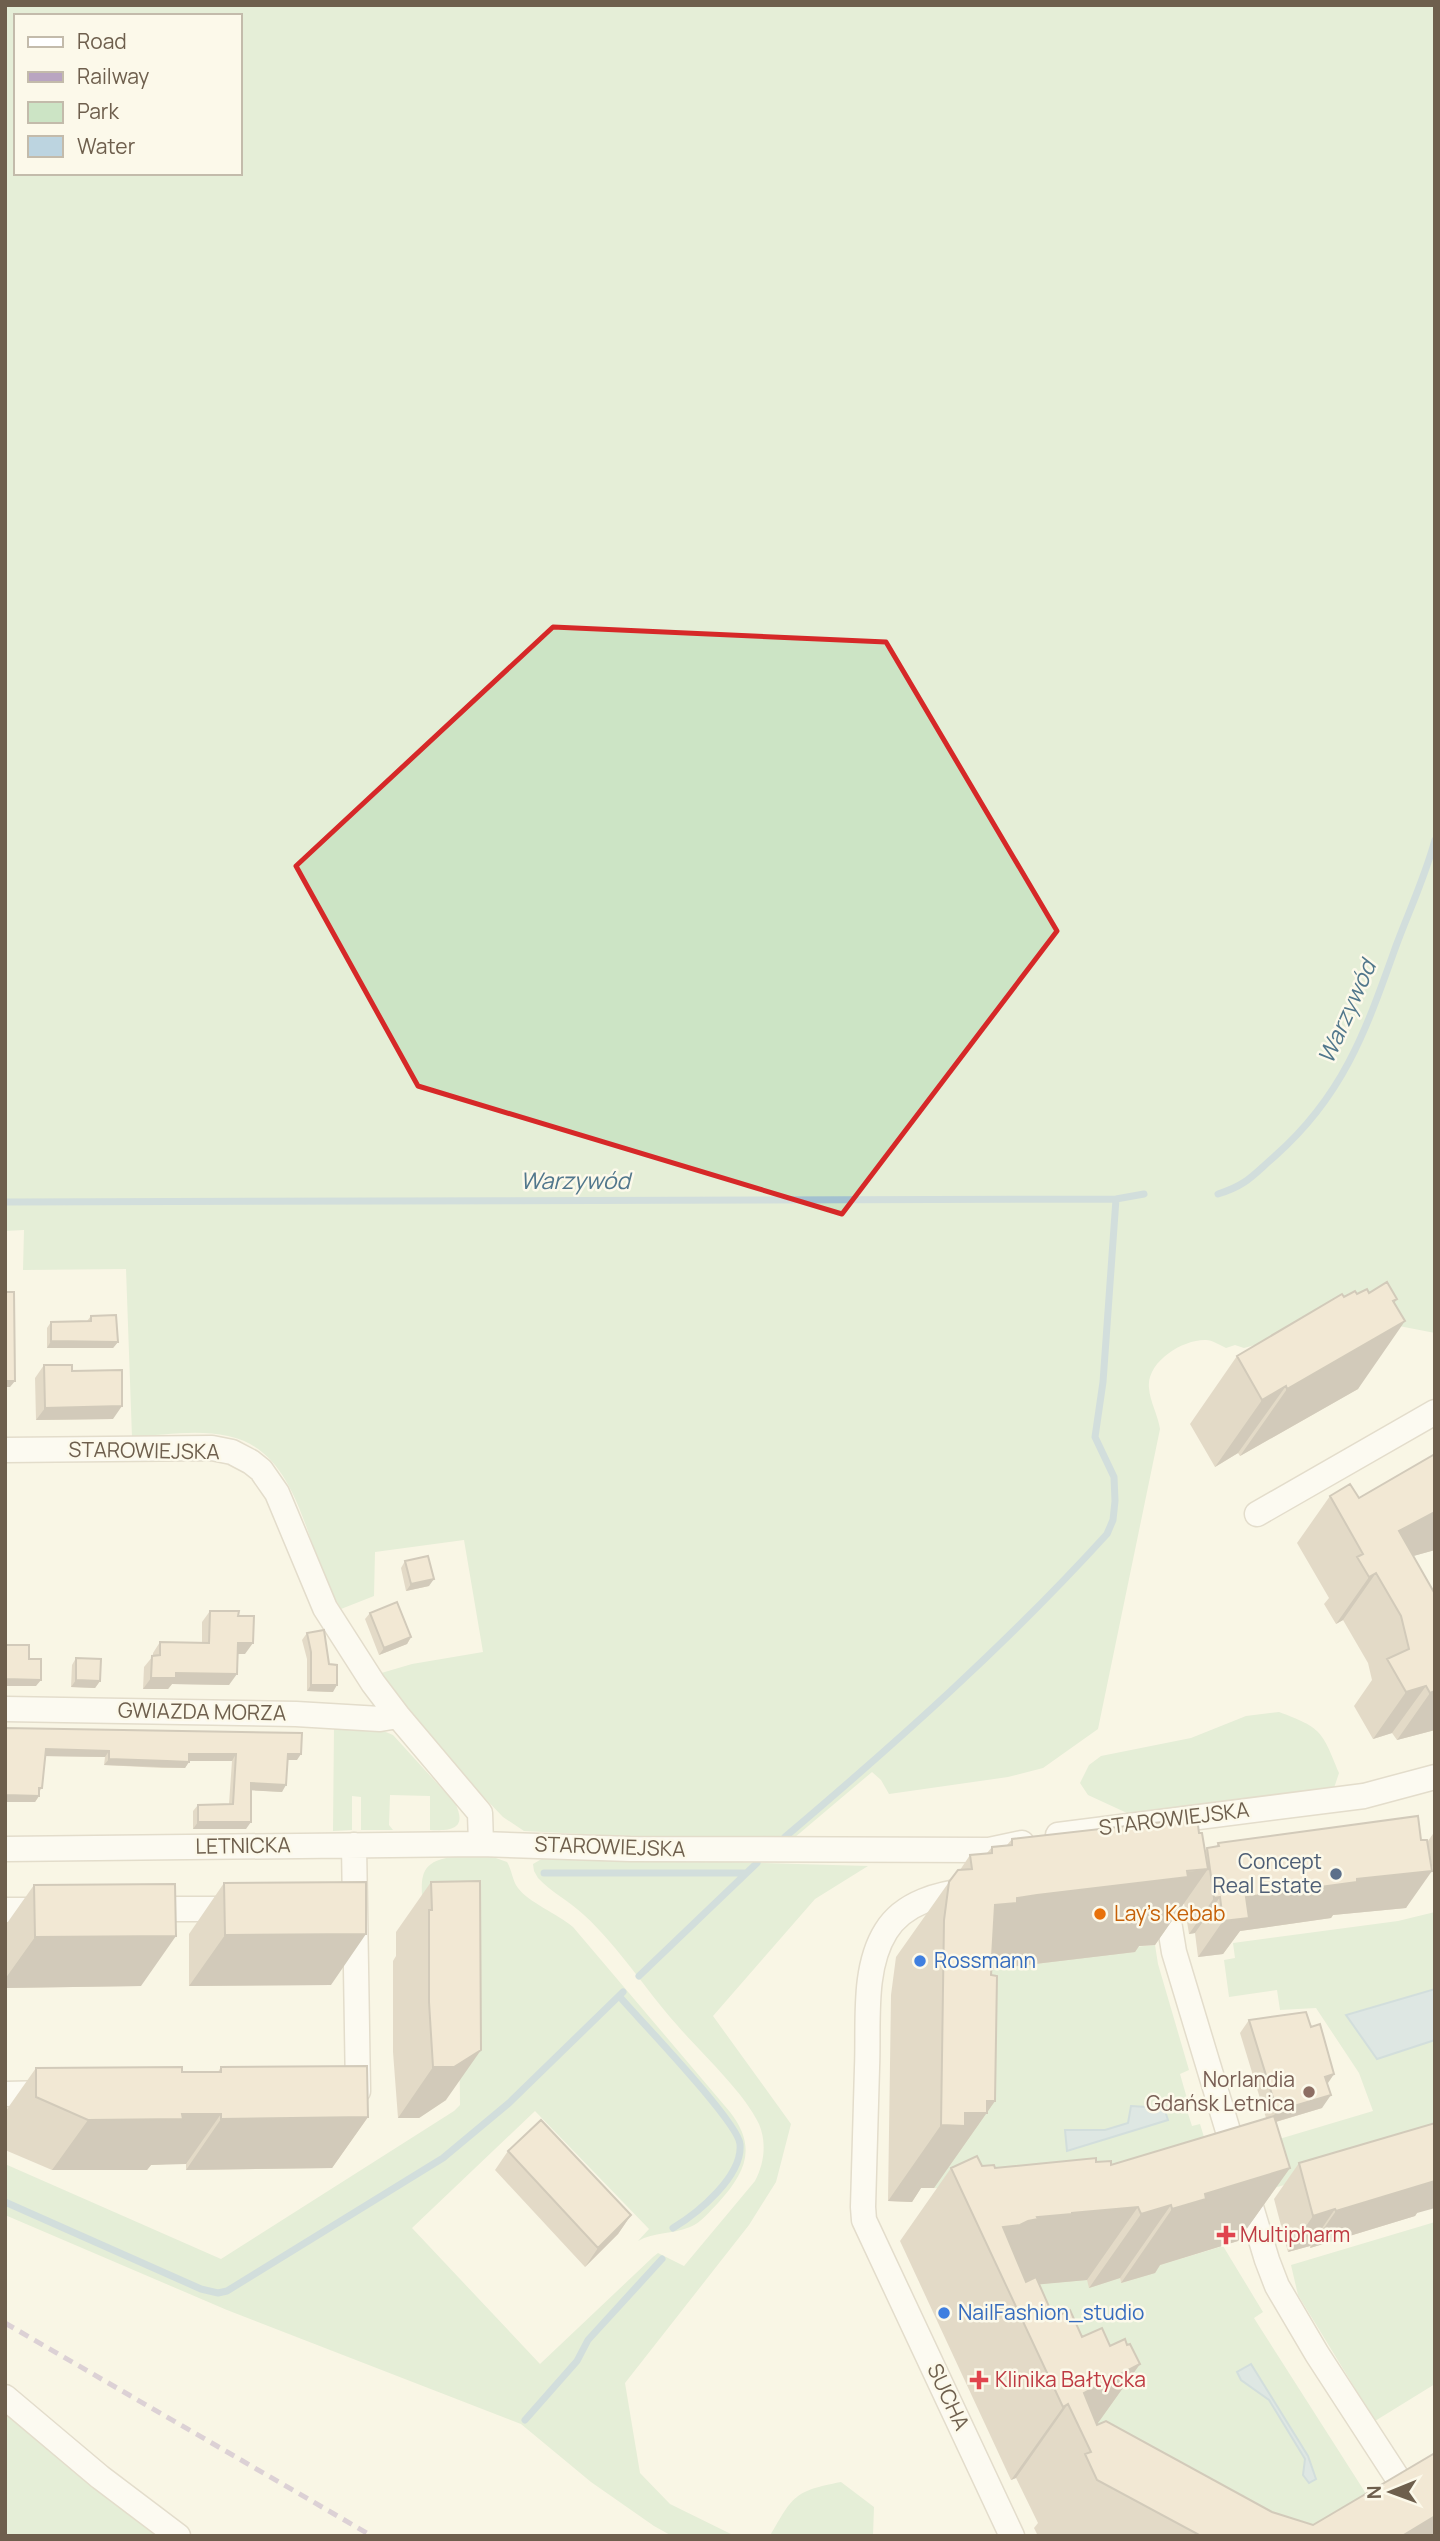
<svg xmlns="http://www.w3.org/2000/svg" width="1440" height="2541" font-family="Manrope,sans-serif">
<rect width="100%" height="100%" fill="#f9f5e5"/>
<path fill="#cce4c5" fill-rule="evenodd" d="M5,5H1435V1333L1399,1326L1288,1336L1244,1348L1235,1345L1226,1348C1220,1345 1212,1340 1206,1340C1183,1339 1146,1362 1149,1388C1150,1402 1158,1415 1160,1429L1098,1729L1043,1768L1008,1777L889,1794L881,1780L872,1772L794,1838L639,1837L524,1831L503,1817L427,1738L378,1674L412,1664L483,1652L464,1540L375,1552L374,1596L341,1609C336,1600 330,1590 326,1581C304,1530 293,1449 228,1436C198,1429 163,1435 132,1437L126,1269L23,1270L24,1230L5,1231ZM16,16H240V173H16Z
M1279,1712C1322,1728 1322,1731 1339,1773L1334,1788L1127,1813L1088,1795L1080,1783L1089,1765L1101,1756L1191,1738L1246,1716Z
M334,1726L381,1730L393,1735L455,1803C468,1829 451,1831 430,1830V1796L390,1795L389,1825L393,1830H361V1797L352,1796V1830L333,1831Z
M493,1857L507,1862C512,1870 512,1880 518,1888C528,1902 558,1914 573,1927L730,2112C758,2148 745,2173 718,2203C709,2212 702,2222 690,2227C673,2234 654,2232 638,2241L649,2229L535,2111L412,2228L540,2364L653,2257L658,2253L684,2266L755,2181C764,2164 767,2143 759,2124C744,2092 701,2053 677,2025C645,1989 619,1947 584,1915C569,1901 551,1892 538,1878L534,1871L533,1864L545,1857L868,1866L815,1899L713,2016L791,2124L776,2182L749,2225L625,2383L640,2473L670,2504L735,2536H672L654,2526L591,2482L521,2424L227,2310L5,2215V2164L221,2259L454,2111L460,2105L458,1899H422C422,1892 421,1883 423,1876C430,1850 473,1858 493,1857Z
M1435,1912V2139L1271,2189L1266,2143L1373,2111L1359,2073L1316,2008L1280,2010L1277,1990L1229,1997L1224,1960L1235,1958L1233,1943L1398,1921Z
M1155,1945L1158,1964L1189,2070L1180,2074L1188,2102L1185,2104L1192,2126L1200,2124L1220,2189L1089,2287L1120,2278L1121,2283L1134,2279L1153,2267L1223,2246L1263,2312L1254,2318L1259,2326L1386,2525L1369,2536L1058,2493L1030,2506L1017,2477L948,2189L934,2188V2177L983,1966L1134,1952V1947Z
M1435,2222V2384L1375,2421L1298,2295L1291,2265Z
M5,2412L121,2509L161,2536H5Z
M841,2482L874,2507L873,2536H770C793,2496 794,2491 841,2482Z"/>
<path fill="#bcd4e0" stroke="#a3c1d0" stroke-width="2" d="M1435,1989V2040L1377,2059L1346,2015Z
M1131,2106L1164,2108L1168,2120L1067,2151L1065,2130H1105L1128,2123Z
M1251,2364L1308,2456L1316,2479L1309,2483L1303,2475L1305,2459L1269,2400L1241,2380L1237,2372Z"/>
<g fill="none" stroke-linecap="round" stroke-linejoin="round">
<path stroke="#a3c1d0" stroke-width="7" d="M1218,1194C1247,1185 1253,1175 1275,1156C1344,1095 1366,1030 1396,946C1409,911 1425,877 1435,840
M5,1202L1116,1199L1144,1194
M785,1837C897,1742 1008,1643 1107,1534L1113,1520L1115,1501L1114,1477L1095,1437L1103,1382L1116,1199
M544,1873H746
M639,1976L757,1863
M619,1996C639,2019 738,2122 740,2144C743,2176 698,2213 673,2228
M5,2202L201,2289L218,2293L227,2291L443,2158L509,2103L623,1992
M525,2420L577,2361L588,2340L662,2259"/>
<g stroke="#c8beac" stroke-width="27">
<path id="minor" d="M5,1450L212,1448L232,1452L251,1462L261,1470L277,1493L325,1608L373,1683L398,1716L480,1813L481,1844
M1257,1514L1435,1412
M5,1709L296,1714L380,1719L398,1716
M1058,1835L1364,1796L1435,1777
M5,1849L481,1844L630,1849L989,1850L1022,1843
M970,1890C939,1894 904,1902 886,1931C862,1969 869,2024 867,2068C866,2114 864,2161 863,2207L864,2220L1012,2536
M1164,1891L1174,1952L1267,2260L1277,2286L1317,2354L1404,2488L1435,2532
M142,1909H239
M5,1910H50
M352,2091H358L354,1845
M5,2094L50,2093
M5,2397L100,2477L178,2536"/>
</g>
<use href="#minor" stroke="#fff" stroke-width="24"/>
<path stroke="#b9a5c1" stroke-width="5" stroke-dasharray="10 7" stroke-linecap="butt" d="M5,2323L372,2536"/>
</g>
<path fill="#c8b9a3" d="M1369,1293L1394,1303L1358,1389L1240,1456L1238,1453L1215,1467L1190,1424L1237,1356L1344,1297Z
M91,1316L118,1342L113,1348H47V1328L51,1322L87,1321Z
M44,1365L72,1371L113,1419L36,1420L35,1378Z
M1435,1454V1550L1413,1556L1435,1730L1397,1740L1392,1733L1373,1739L1354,1706L1372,1680L1368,1663L1343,1620L1336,1624L1324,1604L1329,1598L1297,1543L1330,1496L1359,1498Z
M405,1561L429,1586L406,1591L401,1568Z
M210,1611L238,1616L245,1654H238L229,1685L172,1684L168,1689H143L144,1667L153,1656V1653L160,1642L202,1643V1622Z
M370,1613L411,1637L407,1644L379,1655L365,1619Z
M307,1633L333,1692L307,1691V1659L302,1640Z
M76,1658L100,1681L95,1688L71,1687L72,1665Z
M5,1728L297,1760H288L282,1792L251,1790L246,1829H193V1811L198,1805L229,1804L232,1761H189L185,1768H162L104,1765L105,1757L45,1756L42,1788L39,1792V1796L35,1802H5Z
M1435,1831V1876L1431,1862L1406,1908L1333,1915L1331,1918L1240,1931L1223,1954L1198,1957L1195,1933L1189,1934L1184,1903L1155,1945L1139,1946L1135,1952L992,1969L995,2101L934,2188H921L912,2202L888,2201L891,1995L896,1957L949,1882L960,1870L970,1855L987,1853L992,1847L1007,1845L1012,1839L1199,1833L1205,1851L1207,1848L1216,1847L1218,1843L1421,1840L1428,1841Z
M431,1882L446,2100L419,2118H398L393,2052V1961L396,1956V1932Z
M224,1883L331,1985L189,1986V1934Z
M34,1885L141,1986L5,1988V1926Z
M1249,2020L1311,2027L1334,2074L1328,2083L1322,2108L1276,2122L1290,2168L1238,2241L1160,2265L1155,2273L1121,2283L1120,2278L1089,2288L1087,2280L1039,2284L1054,2318L1082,2337L1110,2346L1140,2364L1097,2424L1272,2512L1313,2525L1435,2536H1038L1034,2528L1038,2523L1016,2478L1011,2480L900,2241L951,2168L982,2166L995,2168L1096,2162L1111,2165L1266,2118L1240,2033Z
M221,2067L368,2117L332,2168L186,2170V2164H166L151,2165L147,2170H52L5,2150V2112L36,2068L218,2072Z
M508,2151L631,2215L618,2234L585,2267L495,2170Z
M1299,2163L1417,2213L1415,2216L1310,2248V2246L1288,2252L1274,2199Z"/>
<path fill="#a29685" d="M1397,1299L1365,1344L1405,1321L1358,1389L1240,1456L1287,1389Z
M51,1341L118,1342L113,1348H47Z
M5,1381H15L10,1387H5Z
M1286,1386L1238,1453L1215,1467L1262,1400Z
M122,1406L113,1419L36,1420L45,1408Z
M1432,1512H1435V1550L1399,1560V1531Z
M1376,1573L1343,1620L1336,1624L1369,1577Z
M434,1579L429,1586L406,1591L411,1584Z
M411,1637L407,1644L379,1655L384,1648Z
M238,1643H253L245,1654H230Z
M176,1673L237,1674L229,1685L172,1684L168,1689H143L151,1678Z
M5,1679L41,1680L36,1686H5Z
M76,1680L100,1681L95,1688L71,1687Z
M311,1685H337L333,1692L307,1691Z
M1426,1686L1392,1733L1373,1739L1406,1692Z
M1435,1691V1730L1397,1740L1430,1693Z
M46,1749L109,1751L105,1757L41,1756Z
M189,1754H236L232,1761H185Z
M288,1754H301L297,1760H284Z
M109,1759L189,1762L185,1768L104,1765Z
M251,1783L286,1785L282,1792L247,1790Z
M5,1795L39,1796L35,1802H5Z
M198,1822H251L246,1829H193Z
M1208,1869L1155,1945L1139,1946L1135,1952L984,1970L995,1905L1017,1898L1037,1895Z
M1432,1871L1406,1908L1333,1915L1331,1918L1240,1931L1223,1954L1198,1957L1223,1921L1246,1897L1357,1879Z
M1220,1897L1195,1933L1189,1934L1214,1898Z
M366,1934L331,1985L189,1986L225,1935Z
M176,1936L141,1986L5,1988V1979L35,1937Z
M481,2050L446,2100L419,2118H398L433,2067Z
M1334,2074L1325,2087V2077Z
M1331,2095L1322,2108L1268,2124L1277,2111Z
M987,2101H995L934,2188H921L912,2202L888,2201L941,2125Z
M182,2114H221L186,2164L151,2165L147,2170H52L88,2120Z
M368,2117L332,2168L186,2170L221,2119Z
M1290,2168L1238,2241L1160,2265L1155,2273L1121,2283L1172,2209L1205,2194Z
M1435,2181V2208L1417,2213L1415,2216L1310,2248L1336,2211Z
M1171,2205L1120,2278L1089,2288L1141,2214Z
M1138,2207L1087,2280L1022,2286L1003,2227L1037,2217L1072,2213Z
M1335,2209L1310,2246L1288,2252L1313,2216Z
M631,2215L618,2234L585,2267L598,2248Z
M1140,2364L1088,2437L1084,2393Z
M1068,2404L1016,2478L1011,2480L1063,2407Z
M1435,2516V2536H1402Z"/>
<path fill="#e8d7be" stroke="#a29685" stroke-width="2" d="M1387,1282L1397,1299L1393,1301L1405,1321L1287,1389L1286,1386L1262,1400L1237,1356L1342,1294L1344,1297L1355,1291L1357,1294L1367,1289L1369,1293Z
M5,1292H14L15,1381H5Z
M116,1315L118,1342L51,1341V1322L91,1321V1316Z
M44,1365H72V1371L122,1370V1406L45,1408Z
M1435,1454V1512L1399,1531L1435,1594V1691L1430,1693L1426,1686L1406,1692L1387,1659L1409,1649L1401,1616L1376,1573L1369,1577L1357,1557L1363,1554L1330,1496L1350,1484L1359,1498Z
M428,1556L434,1579L411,1584L405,1561Z
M397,1602L411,1637L384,1648L370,1613Z
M210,1611H239L238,1616H254L253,1643H238L237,1674L176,1673V1678H151L152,1656L160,1655V1642L209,1643Z
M324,1630L329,1664L337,1665V1685H311V1652L307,1633Z
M5,1645H29V1659H41V1680L5,1679Z
M76,1658L101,1659L100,1681L76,1680Z
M5,1728L302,1733L301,1754H288L286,1785L251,1783V1822H198V1805L233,1804L236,1754H189V1762L167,1761L109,1759V1751L46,1749L42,1788H39V1796L5,1795Z
M1418,1816L1421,1840H1427L1432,1871L1357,1879V1882L1246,1897L1249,1918L1223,1921L1220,1897L1214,1898L1207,1848L1219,1846L1218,1843Z
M1197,1818L1199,1833H1202L1208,1869L1187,1871L1188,1877L1037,1895L1017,1898V1903L995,1905L991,1975L997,1976L995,2101H987V2113H965V2126L941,2125L944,1920L949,1882L958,1870L972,1869L970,1855L992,1853V1847L1012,1845V1839Z
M480,1881L481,2050L454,2067H433L429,2002V1910H432L431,1882Z
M366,1882V1934L225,1935L224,1883Z
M175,1884L176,1936L35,1937L34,1885Z
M1306,2012L1311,2027L1320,2024L1334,2074L1325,2077L1331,2095L1277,2111L1249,2020Z
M367,2066L368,2117L221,2119V2114H182L183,2119L88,2120L36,2097V2068L182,2067V2072H221V2067Z
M1274,2116L1290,2168L1205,2194L1206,2199L1172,2209L1171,2205L1141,2214L1138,2207L1072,2213V2214L1037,2217L1038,2219L1028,2221L1020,2225L1003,2227L1026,2282L1036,2277L1054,2318L1070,2310L1082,2337L1102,2328L1110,2346L1125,2339L1127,2345L1130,2344L1140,2364L1084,2393L1097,2425L1106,2421L1272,2512L1313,2525L1435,2453V2516L1402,2536H1201L1097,2480L1085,2454L1091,2452L1068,2404L1063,2407L951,2168L977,2156L982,2166L994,2165L995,2168L1096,2158V2162L1111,2161V2165Z
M541,2120L631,2215L598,2248L508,2151Z
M1435,2123V2181L1336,2211L1335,2209L1313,2216L1299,2163Z"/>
<path d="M0 0H1440V2541H0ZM553,627L886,642L1057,931L842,1214L418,1086L296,866Z" fill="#f9f5e5" fill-opacity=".55" fill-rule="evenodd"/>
<path fill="none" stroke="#d62828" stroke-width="5" stroke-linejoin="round" d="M553,627L886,642L1057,931L842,1214L418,1086L296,866Z"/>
<circle fill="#5c6f8a" stroke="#fcf9ea" stroke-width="2.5" cx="1336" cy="1874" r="7"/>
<circle fill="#e8710a" stroke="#fcf9ea" stroke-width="2.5" cx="1100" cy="1914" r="7"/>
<g fill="#3f7fe0" stroke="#fcf9ea" stroke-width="2.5">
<circle cx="920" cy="1961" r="7"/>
<circle cx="944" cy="2313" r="7"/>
</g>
<circle fill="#8d6e63" stroke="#fcf9ea" stroke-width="2.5" cx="1309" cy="2092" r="7"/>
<g fill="#e0444e" stroke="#fcf9ea" stroke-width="2.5">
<path d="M1222.5 2224.5h7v7h7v7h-7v7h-7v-7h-7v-7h7z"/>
<path d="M975.5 2369.5h7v7h7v7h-7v7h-7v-7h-7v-7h7z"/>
</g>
<g text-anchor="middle" stroke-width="5" stroke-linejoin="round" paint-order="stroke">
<g font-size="21" fill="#6e5f4d" stroke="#fcf9ea">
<text transform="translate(144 1451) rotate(1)" y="7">STAROWIEJSKA</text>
<text transform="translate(202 1712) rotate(1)" y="7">GWIAZDA MORZA</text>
<text transform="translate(1174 1819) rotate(-7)" y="7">STAROWIEJSKA</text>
<text transform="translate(243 1846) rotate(-1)" y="7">LETNICKA</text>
<text transform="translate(610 1847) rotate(2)" y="7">STAROWIEJSKA</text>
<text transform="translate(948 2397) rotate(65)" y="7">SUCHA</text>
</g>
<g font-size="21" fill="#4e5e75" stroke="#fcf9ea" text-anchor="end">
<text x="1322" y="1869">Concept<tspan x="1322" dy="24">Real Estate</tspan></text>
</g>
<g font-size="21" fill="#c56008" stroke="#fcf9ea" text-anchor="start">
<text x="1114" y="1921">Lay's Kebab</text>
</g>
<g font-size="21" fill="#366cbe" stroke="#fcf9ea" text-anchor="start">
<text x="934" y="1968">Rossmann</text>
<text x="958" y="2320">NailFashion_studio</text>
</g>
<g font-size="21" fill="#785e54" stroke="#fcf9ea" text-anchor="end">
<text x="1295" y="2087">Norlandia<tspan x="1295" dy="24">Gdańsk Letnica</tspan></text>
</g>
<g font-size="21" fill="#be3a42" stroke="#fcf9ea" text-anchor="start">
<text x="1240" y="2242">Multipharm</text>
<text x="995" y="2387">Klinika Bałtycka</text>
</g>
<g font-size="23" font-style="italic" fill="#51778c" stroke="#fcf9ea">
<text transform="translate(1347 1012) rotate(-66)" y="8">Warzywód</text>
<text x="575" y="1189">Warzywód</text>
</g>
</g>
<rect width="1440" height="2541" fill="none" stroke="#6e5f4d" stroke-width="14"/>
<rect x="14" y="14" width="228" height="161" fill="#fcf9ea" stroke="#c3bbab" stroke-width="2"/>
<rect x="28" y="37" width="35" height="10" fill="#ffffff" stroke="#c3bbab" stroke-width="2"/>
<text x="77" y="49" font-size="21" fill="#6e5f4d">Road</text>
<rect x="28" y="72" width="35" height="10" fill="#b9a5c1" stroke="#c3bbab" stroke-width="2"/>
<text x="77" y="84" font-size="21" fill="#6e5f4d">Railway</text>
<rect x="28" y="102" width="35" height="21" fill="#cce4c5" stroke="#c3bbab" stroke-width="2"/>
<text x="77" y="119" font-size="21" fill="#6e5f4d">Park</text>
<rect x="28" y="136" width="35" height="21" fill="#bcd4e0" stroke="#c3bbab" stroke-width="2"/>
<text x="77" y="154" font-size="21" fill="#6e5f4d">Water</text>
<g transform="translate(1391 2492) rotate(269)" stroke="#fcf9ea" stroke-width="5" paint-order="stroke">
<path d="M0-5L12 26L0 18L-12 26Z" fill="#6e5f4d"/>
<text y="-10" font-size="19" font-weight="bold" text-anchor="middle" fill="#6e5f4d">N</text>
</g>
</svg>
